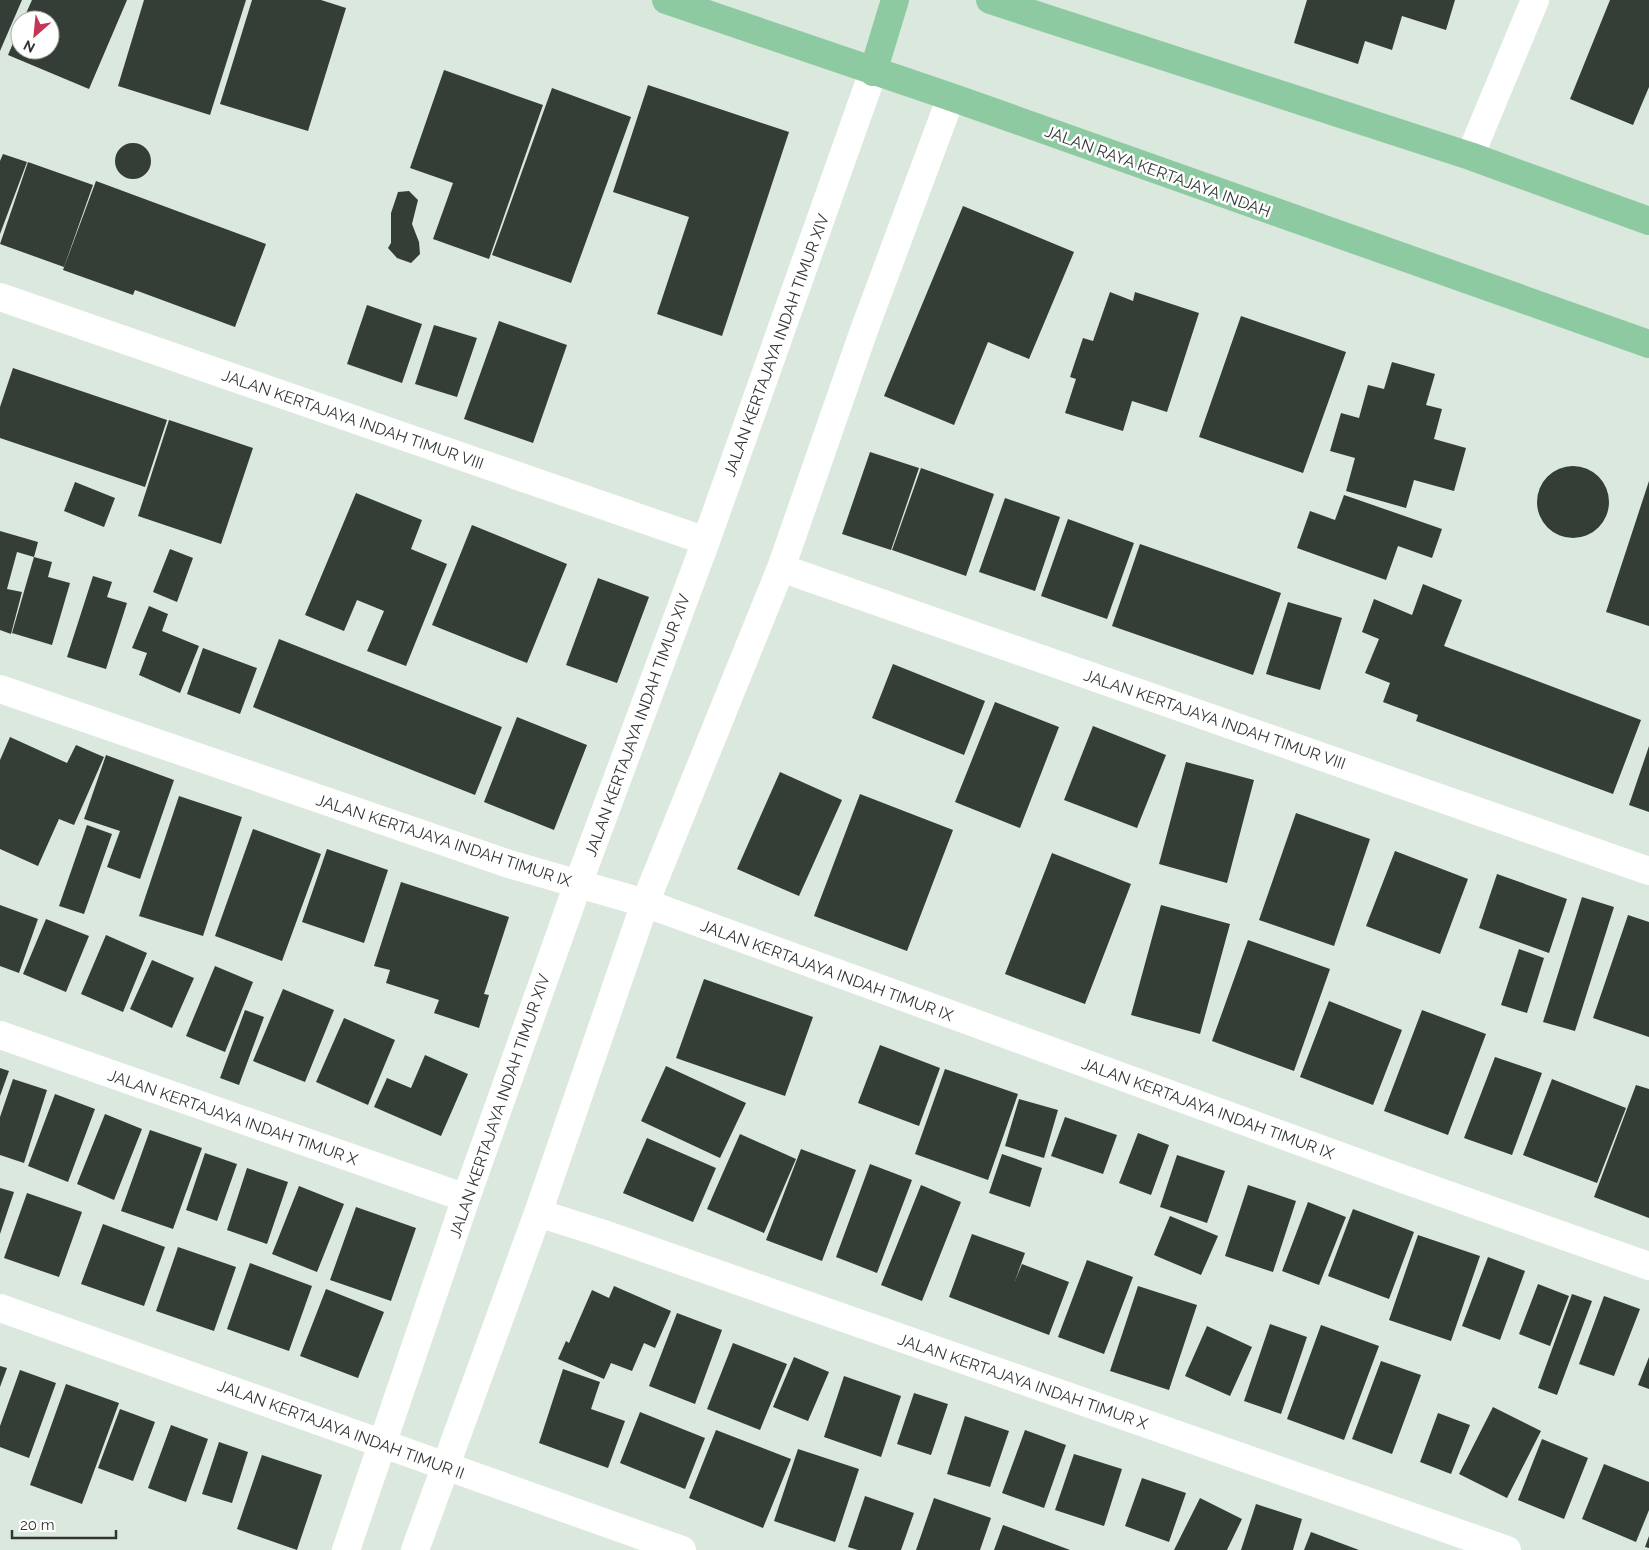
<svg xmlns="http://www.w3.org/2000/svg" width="1649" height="1550" font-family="Raleway,sans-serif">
<rect width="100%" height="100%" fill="#dbe8de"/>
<path fill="#343d36" d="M0,0H22L0,51Z
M32,0H127L89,89L8,55L20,27V50H50V20H23Z
M144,0H246L210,115L118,86Z
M252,0H321L346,8L308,131L220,104Z
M1307,0H1455L1446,30L1402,16L1392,50L1365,41L1358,64L1294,43Z
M1610,0H1649V87L1633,125L1570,99Z
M444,70L543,105L489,259L433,239L453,183L410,168Z
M648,85L789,132L722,336L657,314L689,217L613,192Z
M552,88L631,117L571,283L492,255Z
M115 161a18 18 0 1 1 36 0a18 18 0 1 1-36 0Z
M3,154L27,162L0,234V161Z
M28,162L93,185L64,267L0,244Z
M96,181L266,244L235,327L135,290L133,295L63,270Z
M409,191L418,200L412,224L419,242L420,254L411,263L397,258L388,248L391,243V213L398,192Z
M963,206L1074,252L1029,359L988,342L954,425L884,396Z
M1110,292L1133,301L1135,292L1199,313L1167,412L1132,401L1123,431L1065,413L1076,379L1070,377L1083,338L1093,341Z
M367,305L422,324L402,383L347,364Z
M1241,316L1346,352L1303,473L1199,437Z
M499,321L567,345L533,443L464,419Z
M434,325L477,338L457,397L415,384Z
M1392,362L1435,374L1426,405L1442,409L1434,439L1466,448L1454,491L1414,480L1406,508L1346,491L1355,458L1330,451L1341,413L1359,418L1368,385L1384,389Z
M13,368L167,420L145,487L0,438V407Z
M169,420L253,448L221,544L138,516Z
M870,452L919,468L891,550L842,534Z
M1537 502a36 36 0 1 1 72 0a36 36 0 1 1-72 0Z
M921,468L994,494L966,576L892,550Z
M1649,481V626L1606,612Z
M75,482L115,498L104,527L64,511Z
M356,493L422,520L411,549L447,564L406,666L367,651L384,611L357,600L344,631L305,615Z
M1344,495L1442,529L1432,558L1398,546L1386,580L1297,548L1310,511L1335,520Z
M1005,498L1060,517L1035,591L979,572Z
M1068,519L1134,543L1107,619L1041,596Z
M472,525L567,564L527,663L432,625Z
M0,531L38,542L34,557L17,552L7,589L22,592L11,634L0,630Z
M1140,544L1281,593L1253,675L1112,626Z
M170,549L193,558L177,602L153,592Z
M34,557L52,562L48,577L70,583L52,645L12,633Z
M93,576L112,582L107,597L127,603L106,669L67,657Z
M598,578L649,597L617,683L566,665Z
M1423,584L1462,600L1444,646L1641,720L1613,794L1416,721L1418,715L1383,702L1390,683L1365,673L1379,639L1362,632L1374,599L1412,615Z
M1288,602L1342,618L1320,690L1266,674Z
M149,606L168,614L162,631L199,646L180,693L139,675L147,653L132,648Z
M279,639L502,727L475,795L253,707Z
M203,648L257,668L240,714L187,694Z
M893,664L985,701L964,755L872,718Z
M995,702L1059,727L1020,828L955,802Z
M517,717L587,745L554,830L484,802Z
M1093,726L1166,755L1137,828L1064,800Z
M10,737L67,763L76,745L104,757L74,825L59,819L38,866L0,849V760Z
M1649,746V812L1629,805Z
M106,755L174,780L140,879L107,867L120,831L84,819Z
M1186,762L1254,780L1227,883L1159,864Z
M780,772L842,800L799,896L737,869Z
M860,794L953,830L907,951L814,916Z
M179,796L242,817L203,936L139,916Z
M1296,813L1370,839L1334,946L1259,920Z
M87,825L112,834L84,914L59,906Z
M253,829L321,854L282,961L215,936Z
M327,849L388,870L364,943L302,922Z
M1395,851L1468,879L1440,954L1366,926Z
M1052,853L1131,884L1085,1004L1005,974Z
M1497,874L1567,899L1549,953L1479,928Z
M401,882L509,917L484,994L489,995L479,1028L434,1013L439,1000L386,983L390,970L374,966Z
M1582,897L1614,907L1575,1031L1543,1022Z
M0,905L38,919L19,973L0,966Z
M1161,905L1230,924L1200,1034L1131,1015Z
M1628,915L1649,922V1037L1593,1018Z
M46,919L89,936L66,992L23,974Z
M106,935L147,953L123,1012L81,994Z
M1248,940L1330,969L1294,1071L1212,1041Z
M1519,949L1544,958L1527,1013L1501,1005Z
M152,960L194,978L172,1028L130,1009Z
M215,966L253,982L225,1052L186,1036Z
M704,979L813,1017L785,1096L676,1058Z
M283,989L334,1010L305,1082L253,1061Z
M1329,1001L1402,1030L1373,1105L1300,1077Z
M245,1010L264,1017L239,1085L220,1078Z
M1422,1010L1486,1034L1448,1135L1384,1111Z
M344,1018L395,1040L368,1105L316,1082Z
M880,1045L940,1068L919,1126L858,1103Z
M425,1055L468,1074L441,1136L374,1107L387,1078L411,1088Z
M1495,1057L1542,1073L1512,1155L1464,1138Z
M666,1066L746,1103L720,1158L641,1121Z
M0,1068L9,1071L0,1096Z
M945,1069L1018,1094L988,1180L915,1154Z
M13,1079L47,1090L24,1163L0,1155V1117Z
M1552,1079L1626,1108L1597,1183L1523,1155Z
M1636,1085L1649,1089V1218L1594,1197Z
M55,1094L95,1109L68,1182L28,1166Z
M1019,1099L1058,1110L1044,1158L1005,1146Z
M105,1114L142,1129L114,1200L77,1184Z
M1065,1117L1117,1135L1103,1174L1051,1156Z
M150,1130L202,1148L173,1229L121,1211Z
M1138,1133L1169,1145L1151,1195L1119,1183Z
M740,1134L796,1159L764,1233L707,1209Z
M647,1138L716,1168L693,1222L623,1193Z
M801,1149L856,1170L822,1261L766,1240Z
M205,1153L237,1164L217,1221L186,1210Z
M1002,1154L1042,1168L1030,1207L989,1193Z
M1177,1155L1225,1171L1207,1223L1160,1207Z
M870,1164L912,1180L877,1273L836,1257Z
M247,1168L288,1182L267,1244L227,1230Z
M921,1185L961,1202L922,1301L881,1285Z
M1248,1185L1296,1201L1273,1272L1225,1256Z
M299,1186L344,1204L317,1272L272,1254Z
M0,1188L14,1192L0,1234Z
M27,1193L82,1212L59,1277L4,1258Z
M1308,1202L1346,1217L1319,1285L1282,1271Z
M356,1207L416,1228L391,1301L330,1280Z
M1353,1209L1414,1232L1389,1299L1328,1276Z
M1170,1216L1218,1236L1201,1275L1154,1255Z
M103,1224L165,1247L144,1306L81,1284Z
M972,1234L1025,1253L1015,1281L1022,1264L1069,1282L1049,1335L949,1297Z
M1418,1235L1480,1256L1451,1341L1389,1320Z
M178,1247L236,1267L214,1331L156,1311Z
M1488,1257L1525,1271L1500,1340L1462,1326Z
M1087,1260L1133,1277L1104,1354L1058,1337Z
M250,1263L312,1286L289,1351L227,1329Z
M1538,1284L1569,1296L1550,1346L1519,1334Z
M614,1286L671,1311L655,1348L644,1343L632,1371L611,1363L604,1379L558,1359L566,1341L569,1343L592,1290L609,1298Z
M1138,1286L1197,1305L1169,1390L1110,1371Z
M326,1289L384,1312L358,1378L300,1356Z
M1572,1294L1592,1301L1557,1395L1538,1388Z
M1604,1296L1640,1309L1614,1376L1579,1364Z
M677,1313L722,1330L695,1404L649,1386Z
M1270,1324L1307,1337L1281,1414L1244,1401Z
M1321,1325L1379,1346L1344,1440L1287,1419Z
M1207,1326L1252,1347L1230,1396L1185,1376Z
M733,1343L787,1364L760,1430L707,1409Z
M794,1357L829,1372L808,1421L773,1407Z
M1649,1357V1389L1638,1385Z
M1381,1361L1421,1375L1392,1454L1352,1439Z
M0,1366L7,1368L0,1387Z
M563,1369L600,1382L591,1409L625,1421L608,1468L539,1443Z
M20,1370L56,1383L29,1458L0,1447V1426Z
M844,1376L901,1396L881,1457L824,1437Z
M66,1384L119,1403L82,1504L30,1485Z
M914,1393L948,1404L931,1455L897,1444Z
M1493,1407L1541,1431L1507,1498L1459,1474Z
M120,1409L155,1422L133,1481L98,1468Z
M640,1412L705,1438L685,1489L620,1463Z
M1438,1413L1470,1425L1451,1474L1420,1462Z
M965,1416L1009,1431L990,1487L947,1474Z
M171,1425L208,1439L186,1502L148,1488Z
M716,1430L791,1459L763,1528L689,1498Z
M1025,1430L1066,1445L1044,1508L1002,1493Z
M1542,1439L1588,1458L1564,1519L1518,1500Z
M219,1442L248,1452L232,1503L202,1494Z
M798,1449L859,1469L835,1542L774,1521Z
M1074,1454L1122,1469L1104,1526L1055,1510Z
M262,1455L322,1475L297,1550L237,1529Z
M1604,1464L1649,1482V1510L1636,1542L1582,1519Z
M1142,1478L1186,1493L1169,1542L1125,1526Z
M865,1496L914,1513L901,1550H858L848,1547Z
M934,1498L991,1518L980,1550H916Z
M1200,1498L1242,1519L1227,1550H1174Z
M1256,1504L1302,1519L1293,1550H1241Z
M1003,1525L1070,1550H994Z
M1311,1532L1359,1550H1304Z
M1649,1536V1548L1645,1547Z"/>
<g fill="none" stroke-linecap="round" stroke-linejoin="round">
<path stroke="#fff" stroke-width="28" d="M1470,156L1535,0
M0,297L706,541
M781,568L1649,871
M0,689L509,864L645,903L1403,1179L1649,1266
M0,1035L466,1198
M538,1213L601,1233L1507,1550
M0,1308L682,1550
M346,1550L466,1198L578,884L706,541L873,72
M415,1550L538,1213L645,903L781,568L863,333L951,97"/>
<path stroke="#8dcaa2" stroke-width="28" d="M666,0L951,97L1649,344
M990,0L1470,156L1649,221
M873,72L895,0"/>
</g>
<g text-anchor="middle" stroke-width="5" stroke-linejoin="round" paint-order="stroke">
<g font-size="16" fill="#323633" stroke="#fff">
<text transform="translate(1158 171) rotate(20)" y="6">JALAN RAYA KERTAJAYA INDAH</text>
<text transform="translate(776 345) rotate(-70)" y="6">JALAN KERTAJAYA INDAH TIMUR XIV</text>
<text transform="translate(353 419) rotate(19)" y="6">JALAN KERTAJAYA INDAH TIMUR VIII</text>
<text transform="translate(1215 719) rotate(19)" y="6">JALAN KERTAJAYA INDAH TIMUR VIII</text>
<text transform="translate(637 725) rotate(-70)" y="6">JALAN KERTAJAYA INDAH TIMUR XIV</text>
<text transform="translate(444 840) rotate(18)" y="6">JALAN KERTAJAYA INDAH TIMUR IX</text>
<text transform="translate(827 970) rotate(20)" y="6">JALAN KERTAJAYA INDAH TIMUR IX</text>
<text transform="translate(499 1106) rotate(-71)" y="6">JALAN KERTAJAYA INDAH TIMUR XIV</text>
<text transform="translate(1208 1108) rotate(20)" y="6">JALAN KERTAJAYA INDAH TIMUR IX</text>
<text transform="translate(233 1117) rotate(19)" y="6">JALAN KERTAJAYA INDAH TIMUR X</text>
<text transform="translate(1023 1381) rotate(19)" y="6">JALAN KERTAJAYA INDAH TIMUR X</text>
<text transform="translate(341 1429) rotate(20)" y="6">JALAN KERTAJAYA INDAH TIMUR II</text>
</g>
</g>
<g transform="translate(35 35) rotate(207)"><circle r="24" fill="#ffffff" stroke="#adafad"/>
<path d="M0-4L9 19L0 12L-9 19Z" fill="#c53554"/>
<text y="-8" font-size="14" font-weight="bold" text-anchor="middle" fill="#323633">N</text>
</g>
<path d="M12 1530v8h104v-8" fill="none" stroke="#323633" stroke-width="2.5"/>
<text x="20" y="1530" font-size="15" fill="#323633" stroke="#ffffff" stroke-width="4" paint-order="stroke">20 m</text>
</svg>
